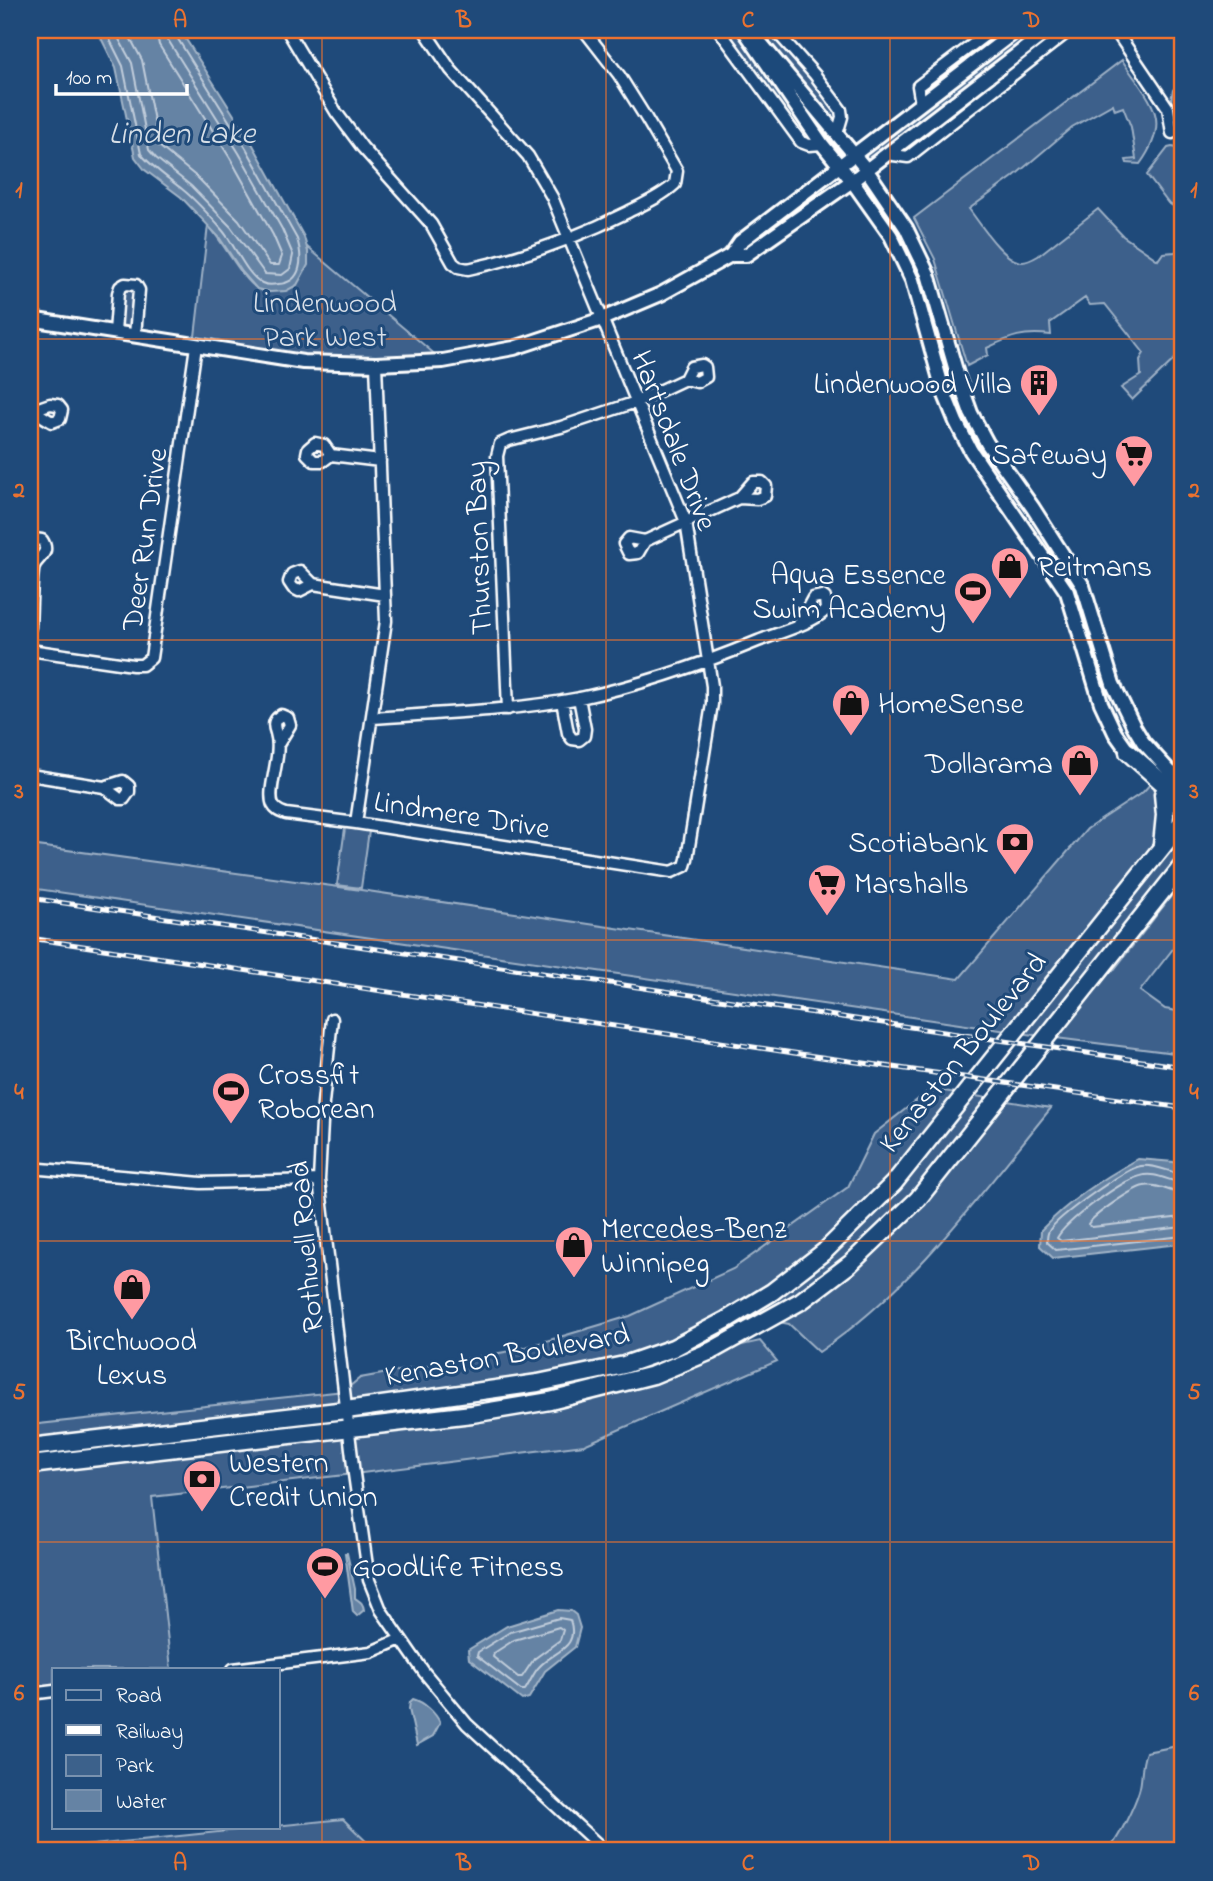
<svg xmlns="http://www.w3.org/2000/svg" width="1213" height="1881" font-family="'Indie Flower',sans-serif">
<rect width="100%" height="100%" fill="#1f4a7a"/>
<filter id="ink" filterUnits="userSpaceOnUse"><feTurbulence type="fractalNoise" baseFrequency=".0143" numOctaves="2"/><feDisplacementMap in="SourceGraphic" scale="14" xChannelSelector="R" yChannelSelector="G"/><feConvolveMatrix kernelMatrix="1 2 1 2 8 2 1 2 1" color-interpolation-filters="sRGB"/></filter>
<g filter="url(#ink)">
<path fill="#3c618b" stroke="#9eb0c5" stroke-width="2" d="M719,30H775L841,110L837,134L853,155L920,104L918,86L992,30H1070L908,157L886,154L866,169L854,155L840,165L852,181L746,255H732L839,165L822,144L809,145Z
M1122,60C1149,101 1174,117 1140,164L1127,163L1126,160L1136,159L1131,127L1123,107L1115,110L1113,104L1072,127L1013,177L969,209C980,223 1003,261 1022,262C1028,262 1033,259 1038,256L1098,209L1123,236L1158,260L1163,253L1175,252L1183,246V351L1132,400L1121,388L1141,375L1140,360L1144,353L1105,304L1090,305L1085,298L1050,323L1051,335C1022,332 1012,336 987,348L988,355L967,366L935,259L914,218Z
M1180,82L1183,87V124L1181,116L1171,100L1173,90Z
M1172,147L1177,148L1180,153L1182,168L1174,170L1179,197L1183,196L1182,217H1179L1182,211L1168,203L1147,175L1168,148Z
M208,225C222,240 243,281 258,289C261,291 266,291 269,292L308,252L306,246L443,361L376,364L194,345Z
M136,285L135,335L115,332L120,287Z
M1152,782L1163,794V844L1183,821V865L1105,965L1113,971L1183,881V936L1140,991L1165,1009L1183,1012V1054L1048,1037L30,888V845L361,890L959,979L1087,829L1143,792Z
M345,828L369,831L361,888L337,885Z
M931,1089L1051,1108C980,1195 913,1288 819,1352L789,1324L769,1320L715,1351L760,1341L777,1361L584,1445L354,1474L152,1497L171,1669H54V1691L30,1694V1465L348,1428L346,1411L30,1445V1425L344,1391L360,1378L516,1350L630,1316L733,1269L848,1187L874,1134Z
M1183,1745V1851H1087L1111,1847C1120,1835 1134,1807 1139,1791C1143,1779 1140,1768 1146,1752Z
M343,1819L376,1851H35Z"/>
<path fill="#6583a4" stroke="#a3b5c8" stroke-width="2" d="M97,30H180L253,145L304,237L308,252V265L297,285L286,291L270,292L257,289L242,272L219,237L181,197L145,170L135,157L116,68Z
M1138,1159L1174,1162L1183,1171V1241L1179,1244L1053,1258L1040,1246L1041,1230C1070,1200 1102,1179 1138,1159Z
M345,1553H347L355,1589V1598C361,1602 363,1603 364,1610L357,1616L353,1612Z
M558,1610L571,1611L576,1615L580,1628L575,1647L545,1671L529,1698L522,1700L469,1659L468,1650L507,1626Z
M413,1699C424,1702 436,1713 440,1723L433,1736L417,1745L409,1709L410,1702Z"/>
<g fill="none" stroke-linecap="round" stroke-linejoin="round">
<path stroke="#c1cddb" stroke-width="2" d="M105,30L123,66L141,154C153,168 168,178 182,189C197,201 211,217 223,231C235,245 246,275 262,283C266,285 273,285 278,284C303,283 303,258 297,239L246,148L176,36L175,30
M114,30L132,63L149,150L156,158L191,186L231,227L265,274L282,275L290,269L293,255L282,229L239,153L168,40L166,30
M126,30L142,60L159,146L198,178L239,220L270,265H279L282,256L273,235L230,158L159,45L156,30
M1183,1174C1170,1173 1156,1164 1141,1166C1126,1168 1057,1217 1049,1231C1047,1234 1047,1238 1047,1242L1056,1250L1183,1236
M1183,1183C1170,1182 1155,1171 1140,1176C1121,1181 1066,1221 1057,1238L1061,1241L1183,1227
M1183,1193C1170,1193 1158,1183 1144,1186C1133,1188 1094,1215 1088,1224L1092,1227L1183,1217
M559,1618L570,1620C580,1649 553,1651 539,1667C533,1673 530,1683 525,1690H521L477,1656L478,1652L510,1632Z
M559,1627L563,1630L560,1640L534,1659L522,1677H518L493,1657L494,1653L514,1640Z"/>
<g stroke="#fff" stroke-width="15">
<path id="minor" d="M287,30L336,112L362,147L431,224L453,263L458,267L468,269C525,257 576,238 628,212C644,204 662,196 675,184L677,171L646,118L619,75L584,30
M719,30L801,142L809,145L822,144
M775,30L815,75L841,110L842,117L837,134
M1115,30L1168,108L1172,133
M921,104L918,86L992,30
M886,154L908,157L1070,30
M115,332L118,293L120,287L125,284L136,285L139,290L135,335
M376,364L386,621L356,823L672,872L685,866L687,859L712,704V686L686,522L552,197L528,156L451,70L424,30
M30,411L50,404L58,405L62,410L60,419L52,422L34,411
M331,455L324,445L315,443L308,449L307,454L314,461H323L331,455L380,461
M645,541L629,538L624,544L629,554L638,553L645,541L739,498L753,482H762L766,486L765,496L757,499L739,498
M30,543L34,539L42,540C50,552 41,555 35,564C31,571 31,616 30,627
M313,584L299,591L293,588L289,582L292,574L300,571L313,584L385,595
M30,650L133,665H142L151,658L196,346
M562,701L568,733L572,739L579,740L584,736L585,729L579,698
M508,709L497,456L500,444L509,440L561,427L636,402L685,379L697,382L706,377L705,367L702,365L691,367L685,379
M372,718C441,713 512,711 580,698C642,685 700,665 758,641C777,633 812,624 826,610L825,598L822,596L813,598L799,624
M279,743L290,725L288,718L281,715C273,720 273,725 276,733C283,755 266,790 273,805C276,811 281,812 286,814L356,823
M30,775L104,787L120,799H124L129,792V786L123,781L104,787
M332,1019L323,1103L319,1180L354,1474L369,1580L381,1610L424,1672L467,1724L605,1851
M30,1168L201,1183L319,1180
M233,1669L371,1652L401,1639
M30,1694L54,1691"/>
</g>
<g stroke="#fff" stroke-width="18">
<path id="tertiary" d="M744,30L822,144L852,181L891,236L912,280L943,390L956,422L971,451L1067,592L1101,703L1115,733L1132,757
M755,36L866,169L906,228L928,274L957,374L971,413L987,443L1033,508L1083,586L1113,684L1134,727L1143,742L1183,786
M731,255L740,242L1017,30
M30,319L303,362L376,364L443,361L514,348L602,319L661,294L731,255H746L852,181L1049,30
M1166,797L1183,811"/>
</g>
<g stroke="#fff" stroke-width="21">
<path id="primary" d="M1128,752L1183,801
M1172,775L1183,777
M1162,845L1165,815L1163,794
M30,1447L346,1410L538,1383L624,1365L673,1348L726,1320L772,1292L825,1251L894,1183L1183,821
M30,1465L472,1414L550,1401L653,1375L711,1351L801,1301L850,1264L918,1199L1183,865"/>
</g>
<use href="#minor" stroke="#1f4a7a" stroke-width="10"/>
<use href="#tertiary" stroke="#1f4a7a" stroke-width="12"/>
<use href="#primary" stroke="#1f4a7a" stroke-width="16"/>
<g stroke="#fff" stroke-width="5">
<path id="rail" d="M30,898L1183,1067
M30,938L807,1055L1183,1108"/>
</g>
<use href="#rail" stroke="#1f4a7a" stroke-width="2.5" stroke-dasharray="8" stroke-linecap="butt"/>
</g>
</g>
<path fill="none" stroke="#eb7230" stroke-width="2" stroke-opacity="0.55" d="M322,30V1851M606,30V1851M890,30V1851M30,339H1183M30,640H1183M30,940H1183M30,1241H1183M30,1542H1183"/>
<defs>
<g id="building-pin" transform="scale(2.0125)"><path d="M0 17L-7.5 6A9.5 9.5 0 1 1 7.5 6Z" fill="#ff9aa2" stroke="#1f4a7a"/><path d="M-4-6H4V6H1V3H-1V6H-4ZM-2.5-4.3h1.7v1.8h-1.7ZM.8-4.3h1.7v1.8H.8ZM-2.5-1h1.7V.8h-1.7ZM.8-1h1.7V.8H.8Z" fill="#111"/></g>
<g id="supermarket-pin" transform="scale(2.0125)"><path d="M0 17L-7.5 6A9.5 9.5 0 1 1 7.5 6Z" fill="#ff9aa2" stroke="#1f4a7a"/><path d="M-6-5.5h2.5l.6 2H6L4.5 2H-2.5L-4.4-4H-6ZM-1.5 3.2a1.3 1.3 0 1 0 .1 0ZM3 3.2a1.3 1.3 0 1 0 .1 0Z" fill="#111"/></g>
<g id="shop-pin" transform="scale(2.0125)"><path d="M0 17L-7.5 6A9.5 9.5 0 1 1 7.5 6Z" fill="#ff9aa2" stroke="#1f4a7a"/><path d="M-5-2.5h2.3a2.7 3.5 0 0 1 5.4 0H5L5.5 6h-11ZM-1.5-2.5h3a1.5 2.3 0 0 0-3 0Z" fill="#111"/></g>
<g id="stadium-pin" transform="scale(2.0125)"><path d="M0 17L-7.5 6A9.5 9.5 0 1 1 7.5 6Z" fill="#ff9aa2" stroke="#1f4a7a"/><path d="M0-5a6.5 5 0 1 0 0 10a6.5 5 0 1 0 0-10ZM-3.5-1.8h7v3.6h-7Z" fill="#111"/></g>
<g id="bank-pin" transform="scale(2.0125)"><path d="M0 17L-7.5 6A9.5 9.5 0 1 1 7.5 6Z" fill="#ff9aa2" stroke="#1f4a7a"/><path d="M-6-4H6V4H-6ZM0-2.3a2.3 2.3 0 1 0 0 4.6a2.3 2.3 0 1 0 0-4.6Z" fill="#111"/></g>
</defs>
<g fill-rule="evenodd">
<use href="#building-pin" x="1039" y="383"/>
<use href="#supermarket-pin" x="1134" y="454"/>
<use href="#shop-pin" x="1010" y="566"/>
<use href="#stadium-pin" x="973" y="591"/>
<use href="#shop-pin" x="851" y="703"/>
<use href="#shop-pin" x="1080" y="763"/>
<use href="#bank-pin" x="1015" y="842"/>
<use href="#supermarket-pin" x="827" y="883"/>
<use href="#stadium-pin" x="231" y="1091"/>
<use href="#shop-pin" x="574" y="1245"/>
<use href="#shop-pin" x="132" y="1287"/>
<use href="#bank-pin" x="202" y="1479"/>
<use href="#stadium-pin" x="325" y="1566"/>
</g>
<g text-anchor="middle" stroke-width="6" stroke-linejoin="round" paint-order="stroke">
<g font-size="30" fill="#d8dfe8" stroke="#1f4a7a">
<text x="325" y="312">Lindenwood<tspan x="325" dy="34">Park West</tspan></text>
</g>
<g font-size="30" fill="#fff" stroke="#1f4a7a" text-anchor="start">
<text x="1012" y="393" text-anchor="end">Lindenwood Villa</text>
<text x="1107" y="464" text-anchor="end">Safeway</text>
<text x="1037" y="576">Reitmans</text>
<text x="946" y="584" text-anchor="end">Aqua Essence<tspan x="946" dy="34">Swim Academy</tspan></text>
<text x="878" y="713">HomeSense</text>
<text x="1053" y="773" text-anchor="end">Dollarama</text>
<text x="988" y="852" text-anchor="end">Scotiabank</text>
<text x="854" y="893">Marshalls</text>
<text x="258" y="1084">Crossfit<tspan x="258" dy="34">Roborean</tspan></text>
<text x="601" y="1238">Mercedes-Benz<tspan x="601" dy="34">Winnipeg</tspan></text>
<text x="132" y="1350" text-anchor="middle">Birchwood<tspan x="132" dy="34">Lexus</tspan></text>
<text x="229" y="1472">Western<tspan x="229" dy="34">Credit Union</tspan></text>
<text x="352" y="1576">GoodLife Fitness</text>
</g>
<g font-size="30" fill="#fff" stroke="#1f4a7a">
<text transform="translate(675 440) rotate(69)" y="10">Hartsdale Drive</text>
<text transform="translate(144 539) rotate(-82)" y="10">Deer Run Drive</text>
<text transform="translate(478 548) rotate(-92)" y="10">Thurston Bay</text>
<text transform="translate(462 814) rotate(9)" y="10">Lindmere Drive</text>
<text transform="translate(962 1052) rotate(-51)" y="10">Kenaston Boulevard</text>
<text transform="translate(305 1247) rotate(-95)" y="10">Rothwell Road</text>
<text transform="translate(507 1354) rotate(-10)" y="10">Kenaston Boulevard</text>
</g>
<g font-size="32" font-style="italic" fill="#d8e0e8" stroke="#1f4a7a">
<text x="182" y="143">Linden Lake</text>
</g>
</g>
<rect width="1213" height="1881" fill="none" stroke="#1f4a7a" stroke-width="77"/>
<rect x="52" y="1668" width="228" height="161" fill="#1f4a7a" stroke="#7992af" stroke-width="2"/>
<rect x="66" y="1690" width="35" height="10" fill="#1f4a7a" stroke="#7992af" stroke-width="2"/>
<text x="116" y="1702" font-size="21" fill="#ffffff">Road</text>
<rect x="66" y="1725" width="35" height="10" fill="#ffffff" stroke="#7992af" stroke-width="2"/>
<text x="116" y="1738" font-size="21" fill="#ffffff">Railway</text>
<rect x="66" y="1755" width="35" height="21" fill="#3c618b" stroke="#7992af" stroke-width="2"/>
<text x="116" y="1772" font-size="21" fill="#ffffff">Park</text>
<rect x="66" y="1790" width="35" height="21" fill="#6583a4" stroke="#7992af" stroke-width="2"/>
<text x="116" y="1808" font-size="21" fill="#ffffff">Water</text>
<path d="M56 84v10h131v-10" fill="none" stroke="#ffffff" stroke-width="3.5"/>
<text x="66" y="84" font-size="21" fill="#ffffff" stroke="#1f4a7a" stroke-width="5" paint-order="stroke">100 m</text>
<rect x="38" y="38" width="1136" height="1804" fill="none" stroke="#eb7230" stroke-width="2.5"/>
<g font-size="23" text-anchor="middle" font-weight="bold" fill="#eb7230">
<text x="180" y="27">A</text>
<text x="464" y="27">B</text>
<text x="748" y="27">C</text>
<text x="1032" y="27">D</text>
<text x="19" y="197">1</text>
<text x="1194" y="197">1</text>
<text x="19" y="497">2</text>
<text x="1194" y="497">2</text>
<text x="19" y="798">3</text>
<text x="1194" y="798">3</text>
<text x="19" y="1099">4</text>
<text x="1194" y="1099">4</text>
<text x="19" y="1399">5</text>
<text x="1194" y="1399">5</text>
<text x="19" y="1700">6</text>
<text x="1194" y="1700">6</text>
<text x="180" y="1870">A</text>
<text x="464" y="1870">B</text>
<text x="748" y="1870">C</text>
<text x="1032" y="1870">D</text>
</g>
</svg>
